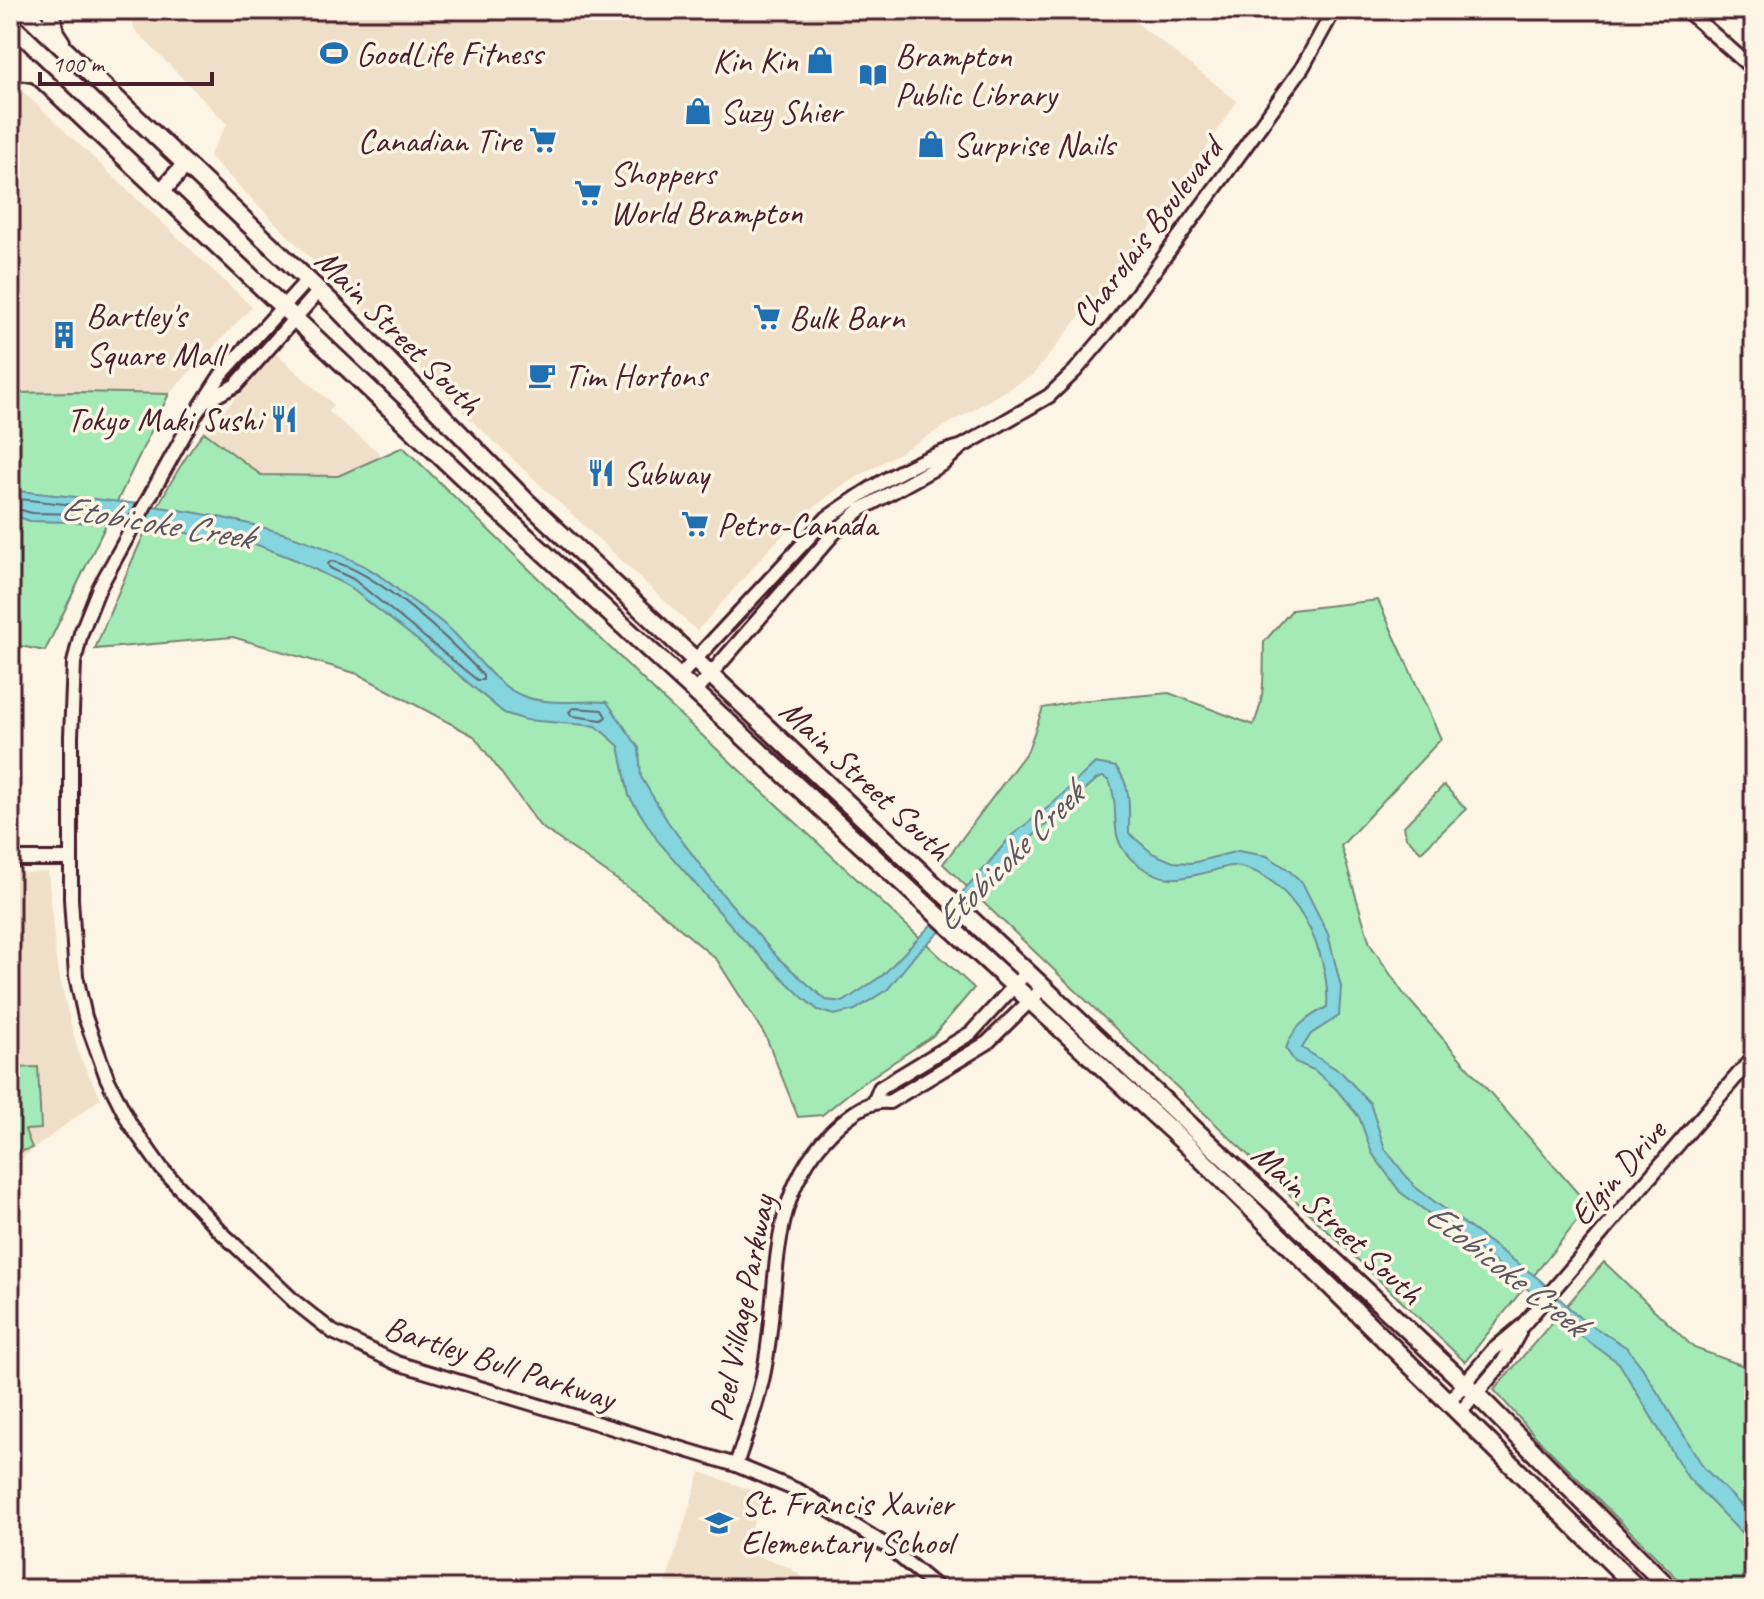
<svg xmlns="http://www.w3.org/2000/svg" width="1764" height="1599" font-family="Caveat,sans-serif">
<rect width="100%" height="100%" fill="#fcf5e5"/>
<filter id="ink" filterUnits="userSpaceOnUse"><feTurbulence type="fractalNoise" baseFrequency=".0125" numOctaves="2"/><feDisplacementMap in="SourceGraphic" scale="16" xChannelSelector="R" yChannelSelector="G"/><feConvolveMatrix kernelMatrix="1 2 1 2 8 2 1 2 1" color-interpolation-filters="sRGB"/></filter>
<g filter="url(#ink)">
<path fill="#f0dfc8" d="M131,10H1120L1237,101L1168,206L1033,375L840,487L803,516L771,547L697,631L475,424L209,156L227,124L134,29Z
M10,84L16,85L252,307L169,394L10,393Z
M276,354L333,404L329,412L383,456L338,476L260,475L204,432Z
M48,872L56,960L68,1013L80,1058L101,1098L27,1154L10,1170V873Z
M700,1472L765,1495L743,1551L790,1568L819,1589H664Z"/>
<path fill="#a4eab6" stroke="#778470" stroke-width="2" d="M78,392L169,394L45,651L10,644V393Z
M204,432L261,475L338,476L403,447L664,700L974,988L934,1035L858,1086L822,1115L798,1117L766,1037L717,960L650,903L540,826L474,736L358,674L233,637L95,649C124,579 158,491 204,432Z
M1378,600L1441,739L1341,846L1370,944L1403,993L1589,1206L1465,1362L943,864L1028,750L1043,708L1079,701L1169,693L1253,725C1266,700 1263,670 1264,642L1292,610Z
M1444,785L1466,809L1421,852L1406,837L1404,826Z
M38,1067L41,1129L25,1130L32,1148L10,1155V1068Z
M1604,1262L1694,1348L1744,1366L1754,1372V1589H1688L1537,1438L1494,1390Z"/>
<path fill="#84d5de" stroke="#6d8c96" stroke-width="2" d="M10,490C131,504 254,509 364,566C378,573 391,584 403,594C419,606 437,617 452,631C473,651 494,685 523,696C548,706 581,700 607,702L639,748L641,777L668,822L719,890L778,958L826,1000L843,1002L883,975L976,878L1011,836L1050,806L1095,763L1116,767C1132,786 1129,810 1129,833L1152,853L1173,862L1192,863L1238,851L1267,856L1286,868L1302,882L1328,934L1341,987L1339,1016L1311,1034L1302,1048L1341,1072L1370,1103L1385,1149L1415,1187L1539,1279L1580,1318L1626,1347L1642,1367L1704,1468L1754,1518V1546L1688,1478L1619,1363L1572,1330L1510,1273L1400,1192L1372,1153L1359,1117L1336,1089L1314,1070L1295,1062L1286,1049C1292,1028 1307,1017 1327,1007C1331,954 1294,874 1235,866C1228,865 1219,869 1212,871C1181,879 1166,885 1137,864C1103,838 1123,812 1109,781L1103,777L1097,779L1021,847L989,886L916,954L888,989L855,1010L834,1015L818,1010L802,997L766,962L742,938L658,841L629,796L619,746L596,726L526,720L504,713L421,643L348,586L296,560L255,544L221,541L148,524L30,521L10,514Z"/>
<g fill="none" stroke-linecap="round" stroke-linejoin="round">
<path stroke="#616873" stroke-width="2" d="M10,498L83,506L87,510L83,514L32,513L10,507
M331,561C378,572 449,639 483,675V680H477L353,579L330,568L328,564Z
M573,708L602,710L606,717L602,720L572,716L569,712Z"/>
<g stroke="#4a1f2b" stroke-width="18">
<path id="tertiary" d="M1686,10L1754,70
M307,280L221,375L195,415L99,588L81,633L74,663L71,736V899L76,976L85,1017L107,1078L130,1124L162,1169L220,1231L295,1302L333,1332L397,1363L736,1465L799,1491L887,1546L939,1589
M208,400L236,385L319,291
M679,677L827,518C865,491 914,459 960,447
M695,692L834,533L860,510L944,463L961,447L1049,396L1075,371L1114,325L1221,180L1302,68L1334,10
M10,859H69
M875,1100L880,1088L971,1033L1027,972
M1448,1403L1492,1351L1522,1326L1754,1056
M1459,1414L1503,1362L1519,1333
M736,1465C746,1434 758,1403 764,1371C782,1280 763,1191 841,1123C855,1111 870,1100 889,1102L987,1043L1044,987"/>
</g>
<g stroke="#4a1f2b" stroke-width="20">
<path id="secondary" d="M10,17L15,10"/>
</g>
<g stroke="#4a1f2b" stroke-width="22">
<path id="primary" d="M23,10L334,305L526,501L1476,1394L1670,1589
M51,10L55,33L61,42
M10,49L491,504L1188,1146L1638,1589
M10,69L36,74
M161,192L185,165"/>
</g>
<use href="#tertiary" stroke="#fcf5e5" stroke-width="12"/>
<use href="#secondary" stroke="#fcf5e5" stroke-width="14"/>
<use href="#primary" stroke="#fcf5e5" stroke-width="16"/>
</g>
</g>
<defs>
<g id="stadium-bare" transform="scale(2.16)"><path d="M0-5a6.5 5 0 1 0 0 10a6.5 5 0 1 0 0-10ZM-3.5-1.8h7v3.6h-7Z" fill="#1f6fb2" stroke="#fcf5e5" stroke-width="2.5" paint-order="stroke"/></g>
<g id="shop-bare" transform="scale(2.16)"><path d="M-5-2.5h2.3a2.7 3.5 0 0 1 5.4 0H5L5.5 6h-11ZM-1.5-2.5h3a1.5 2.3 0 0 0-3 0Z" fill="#1f6fb2" stroke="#fcf5e5" stroke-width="2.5" paint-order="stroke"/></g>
<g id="library-bare" transform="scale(2.16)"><path d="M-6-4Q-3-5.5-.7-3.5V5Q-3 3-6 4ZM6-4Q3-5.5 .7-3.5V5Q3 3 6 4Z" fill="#1f6fb2" stroke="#fcf5e5" stroke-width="2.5" paint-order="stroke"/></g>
<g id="supermarket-bare" transform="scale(2.16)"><path d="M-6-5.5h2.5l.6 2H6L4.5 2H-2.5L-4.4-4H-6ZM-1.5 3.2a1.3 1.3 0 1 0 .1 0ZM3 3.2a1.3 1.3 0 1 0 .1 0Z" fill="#1f6fb2" stroke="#fcf5e5" stroke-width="2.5" paint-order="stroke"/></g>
<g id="building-bare" transform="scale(2.16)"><path d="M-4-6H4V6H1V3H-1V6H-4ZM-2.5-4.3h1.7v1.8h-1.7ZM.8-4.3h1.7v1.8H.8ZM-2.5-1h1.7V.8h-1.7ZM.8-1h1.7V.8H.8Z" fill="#1f6fb2" stroke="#fcf5e5" stroke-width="2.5" paint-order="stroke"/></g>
<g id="cafe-bare" transform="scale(2.16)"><path d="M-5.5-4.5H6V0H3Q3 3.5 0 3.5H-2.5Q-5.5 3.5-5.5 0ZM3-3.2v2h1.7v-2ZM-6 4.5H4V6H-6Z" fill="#1f6fb2" stroke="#fcf5e5" stroke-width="2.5" paint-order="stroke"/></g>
<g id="restaurant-bare" transform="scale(2.16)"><path d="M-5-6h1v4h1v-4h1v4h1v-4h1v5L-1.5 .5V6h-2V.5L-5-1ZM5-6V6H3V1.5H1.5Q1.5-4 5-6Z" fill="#1f6fb2" stroke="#fcf5e5" stroke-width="2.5" paint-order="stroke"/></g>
<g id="school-bare" transform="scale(2.16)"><path d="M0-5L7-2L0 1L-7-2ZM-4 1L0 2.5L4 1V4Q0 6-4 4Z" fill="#1f6fb2" stroke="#fcf5e5" stroke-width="2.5" paint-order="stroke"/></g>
</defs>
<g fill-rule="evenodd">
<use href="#stadium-bare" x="334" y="53"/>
<use href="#shop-bare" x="820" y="60"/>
<use href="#library-bare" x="873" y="75"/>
<use href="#shop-bare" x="698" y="111"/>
<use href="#supermarket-bare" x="543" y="140"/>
<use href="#shop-bare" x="931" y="144"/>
<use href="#supermarket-bare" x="588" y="193"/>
<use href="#supermarket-bare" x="767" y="317"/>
<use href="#building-bare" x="64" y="335"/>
<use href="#cafe-bare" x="542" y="375"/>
<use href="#restaurant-bare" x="284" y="419"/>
<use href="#restaurant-bare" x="601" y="473"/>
<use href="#supermarket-bare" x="695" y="524"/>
<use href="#school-bare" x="719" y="1523"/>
</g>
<g text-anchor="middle" stroke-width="7" stroke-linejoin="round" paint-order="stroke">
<g font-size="34" fill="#4a1f2b" stroke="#fcf5e5" text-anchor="start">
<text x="356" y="65">GoodLife Fitness</text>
<text x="895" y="67">Brampton<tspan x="895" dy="39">Public Library</tspan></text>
<text x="798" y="72" text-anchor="end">Kin Kin</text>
<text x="720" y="123">Suzy Shier</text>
<text x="521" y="152" text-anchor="end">Canadian Tire</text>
<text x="953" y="156">Surprise Nails</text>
<text x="610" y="185">Shoppers<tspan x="610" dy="39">World Brampton</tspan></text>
<text x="86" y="327">Bartley's<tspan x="86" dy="39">Square Mall</tspan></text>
<text x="789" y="329">Bulk Barn</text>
<text x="564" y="387">Tim Hortons</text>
<text x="262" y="431" text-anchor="end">Tokyo Maki Sushi</text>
<text x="623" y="485">Subway</text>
<text x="717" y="536">Petro-Canada</text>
<text x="741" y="1515">St. Francis Xavier<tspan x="741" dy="39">Elementary School</tspan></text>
</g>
<g font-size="34" fill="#4a1f2b" stroke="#fcf5e5">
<text transform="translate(1146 232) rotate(-53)" y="12">Charolais Boulevard</text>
<text transform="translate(399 331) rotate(45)" y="12">Main Street South</text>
<text transform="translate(866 779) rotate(43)" y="12">Main Street South</text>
<text transform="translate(1617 1172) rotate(-49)" y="12">Elgin Drive</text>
<text transform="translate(1338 1223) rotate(43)" y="12">Main Street South</text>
<text transform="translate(741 1308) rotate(-79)" y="12">Peel Village Parkway</text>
<text transform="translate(500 1362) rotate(18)" y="12">Bartley Bull Parkway</text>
</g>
<g font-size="36" font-style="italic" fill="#5b5661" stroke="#fcf5e5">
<text transform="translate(157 521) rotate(9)" y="13">Etobicoke Creek</text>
<text transform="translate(1008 856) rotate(-45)" y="13">Etobicoke Creek</text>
<text transform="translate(1507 1268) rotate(38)" y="13">Etobicoke Creek</text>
</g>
</g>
<rect width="1764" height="1599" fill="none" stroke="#fcf5e5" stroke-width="40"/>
<rect x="20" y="20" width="1724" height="1559" fill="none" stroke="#4a1f2b" stroke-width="3" filter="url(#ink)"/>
<path d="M40 72v12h172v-12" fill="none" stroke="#4a1f2b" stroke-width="4"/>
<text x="52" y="72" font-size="24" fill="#4a1f2b" stroke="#fcf5e5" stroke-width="6" paint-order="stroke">100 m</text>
</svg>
